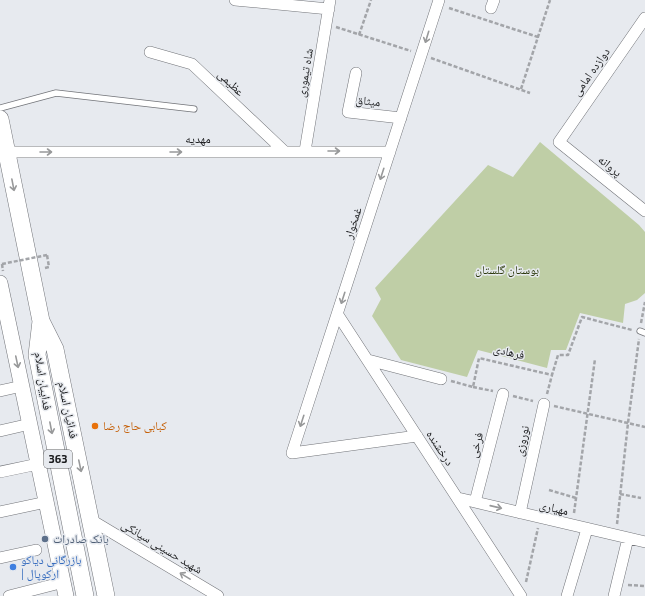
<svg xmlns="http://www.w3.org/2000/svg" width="645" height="596" font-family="'Exo 2','Noto Naskh Arabic',sans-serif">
<rect width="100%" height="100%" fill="#e7eaef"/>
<path fill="#bfcea6" d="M540,142L639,225L645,232V293L637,300L625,304L623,323L580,313L566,350H551L547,368L478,350L467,377L401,360L372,316L381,299L375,288L488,165L513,177Z"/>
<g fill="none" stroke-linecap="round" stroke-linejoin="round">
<g stroke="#727479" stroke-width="7">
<path id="lane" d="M0,108L56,93L194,109
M640,331L645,333"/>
</g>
<g stroke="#727479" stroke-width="12">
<path id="street" d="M235,0L329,9
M491,8L494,0
M645,18L559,142L645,211
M150,52L192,64L284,151
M356,73L348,112L401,118
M305,151L330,0
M7,152H390
M338,315L521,596
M368,360L441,379
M0,391L22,386
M0,431L30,424
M417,436L292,453L439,0
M0,472L38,464
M458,498L645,542
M475,502L503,394
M0,512L46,502
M520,513L544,404
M91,520L218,596
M0,558L36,550
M9,596L64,582
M567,596L587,529
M614,596L628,538"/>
</g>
<g stroke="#727479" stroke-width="16">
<path id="secondary" d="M0,283L66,596"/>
</g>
<g stroke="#727479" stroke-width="18">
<path id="primary" d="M0,119L41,321L37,355L85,596
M41,321L55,349L106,596"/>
</g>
<path stroke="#a3a5a9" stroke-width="2.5" stroke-dasharray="4 2" stroke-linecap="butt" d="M449,8L538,37
M336,27L411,51
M359,35L371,0
M431,58L530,93
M521,89L550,0
M2,264L3,271
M45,268L49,267L47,255
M641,323L645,302
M451,381L473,387L479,358L552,375L558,355H568L582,317L632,330
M473,387L493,391
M547,394L552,375
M513,396L533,401
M554,406L645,427
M549,490L576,498
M620,494L641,498
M574,513L595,359
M617,524L628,423L639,339
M526,582L538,528
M628,585L645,586"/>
<use href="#lane" stroke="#fff" stroke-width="5.5"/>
<use href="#street" stroke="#fff" stroke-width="11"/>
<use href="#secondary" stroke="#fff" stroke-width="15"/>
<use href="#primary" stroke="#fff" stroke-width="17"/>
<path stroke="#a3a5a9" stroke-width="2.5" stroke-dasharray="4 2" stroke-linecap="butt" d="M2,264L47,255"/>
</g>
<defs><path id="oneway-shaft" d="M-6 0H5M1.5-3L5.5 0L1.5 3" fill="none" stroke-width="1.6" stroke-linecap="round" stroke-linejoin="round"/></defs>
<g stroke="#98999a">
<use href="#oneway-shaft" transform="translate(427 37) rotate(107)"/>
<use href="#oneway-shaft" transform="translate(334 151)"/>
<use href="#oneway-shaft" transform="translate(46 152)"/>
<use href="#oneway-shaft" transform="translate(176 152)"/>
<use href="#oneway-shaft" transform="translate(382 174) rotate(108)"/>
<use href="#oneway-shaft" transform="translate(13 185) rotate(79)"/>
<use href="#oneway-shaft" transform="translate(343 298) rotate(108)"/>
<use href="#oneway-shaft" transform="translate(17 362) rotate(78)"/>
<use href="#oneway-shaft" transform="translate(302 421) rotate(108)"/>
<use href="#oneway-shaft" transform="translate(51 428) rotate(79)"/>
<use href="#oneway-shaft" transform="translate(80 466) rotate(78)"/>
<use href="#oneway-shaft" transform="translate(496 507) rotate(13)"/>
<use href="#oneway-shaft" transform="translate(185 576) rotate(-149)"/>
</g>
<circle fill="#e8710a" stroke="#e7eaef" stroke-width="1.5" cx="95" cy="426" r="4"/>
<circle fill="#5c6f8a" stroke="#e7eaef" stroke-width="1.5" cx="45" cy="539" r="4"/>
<circle fill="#3f7fe0" stroke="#e7eaef" stroke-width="1.5" cx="13" cy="567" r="4"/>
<g text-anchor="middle" stroke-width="3" stroke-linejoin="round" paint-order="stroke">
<rect fill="#e7eaef" stroke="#585a5d" stroke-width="1" x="44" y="450" width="28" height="18" rx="3"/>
<g font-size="11" font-weight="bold" fill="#1b1c1e">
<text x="58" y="463">363</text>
</g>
<g font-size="12" fill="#1b1c1e" stroke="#e7eaef">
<text transform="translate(591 72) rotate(-55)" y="4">دوازده امامی</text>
<text transform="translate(305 73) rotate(-80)" y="4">شاه تیموری</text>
<text transform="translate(231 83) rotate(44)" y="4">عظیمی</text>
<text transform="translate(368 101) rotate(6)" y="4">میثاق</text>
<text x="198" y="143">مهدیه</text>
<text transform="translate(610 166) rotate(39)" y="4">پروانه</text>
<text transform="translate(353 223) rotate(-72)" y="4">غمخوار</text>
<text transform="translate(509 352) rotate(13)" y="4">فرهادی</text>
<text transform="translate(43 381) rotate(81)" y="4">فداییان اسلام</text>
<text transform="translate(68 410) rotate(78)" y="4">فدائیان اسلام</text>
<text transform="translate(522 441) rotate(-78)" y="4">نوروزی</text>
<text transform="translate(476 445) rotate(-75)" y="4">فرخی</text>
<text transform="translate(440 448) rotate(57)" y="4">درخشنده</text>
<text transform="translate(554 508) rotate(13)" y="4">مهیاری</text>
<text transform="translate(162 547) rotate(31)" y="4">شهید حسینی سیانکی</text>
</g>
<g font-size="12" fill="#2b380b" stroke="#e7eaef">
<text x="507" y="274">بوستان گلستان</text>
</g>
<g font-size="12" fill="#c56008" stroke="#e7eaef" text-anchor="start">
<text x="103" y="430">کبابی حاج رضا</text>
</g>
<g font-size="12" fill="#4e5e75" stroke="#e7eaef" text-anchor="start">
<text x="53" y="543">بانک صادرات</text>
</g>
<g font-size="12" fill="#366cbe" stroke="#e7eaef" text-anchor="start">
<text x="21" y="564">بازرگانی دیاکو<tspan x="21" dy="14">| ارکوپال</tspan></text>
</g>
</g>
</svg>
